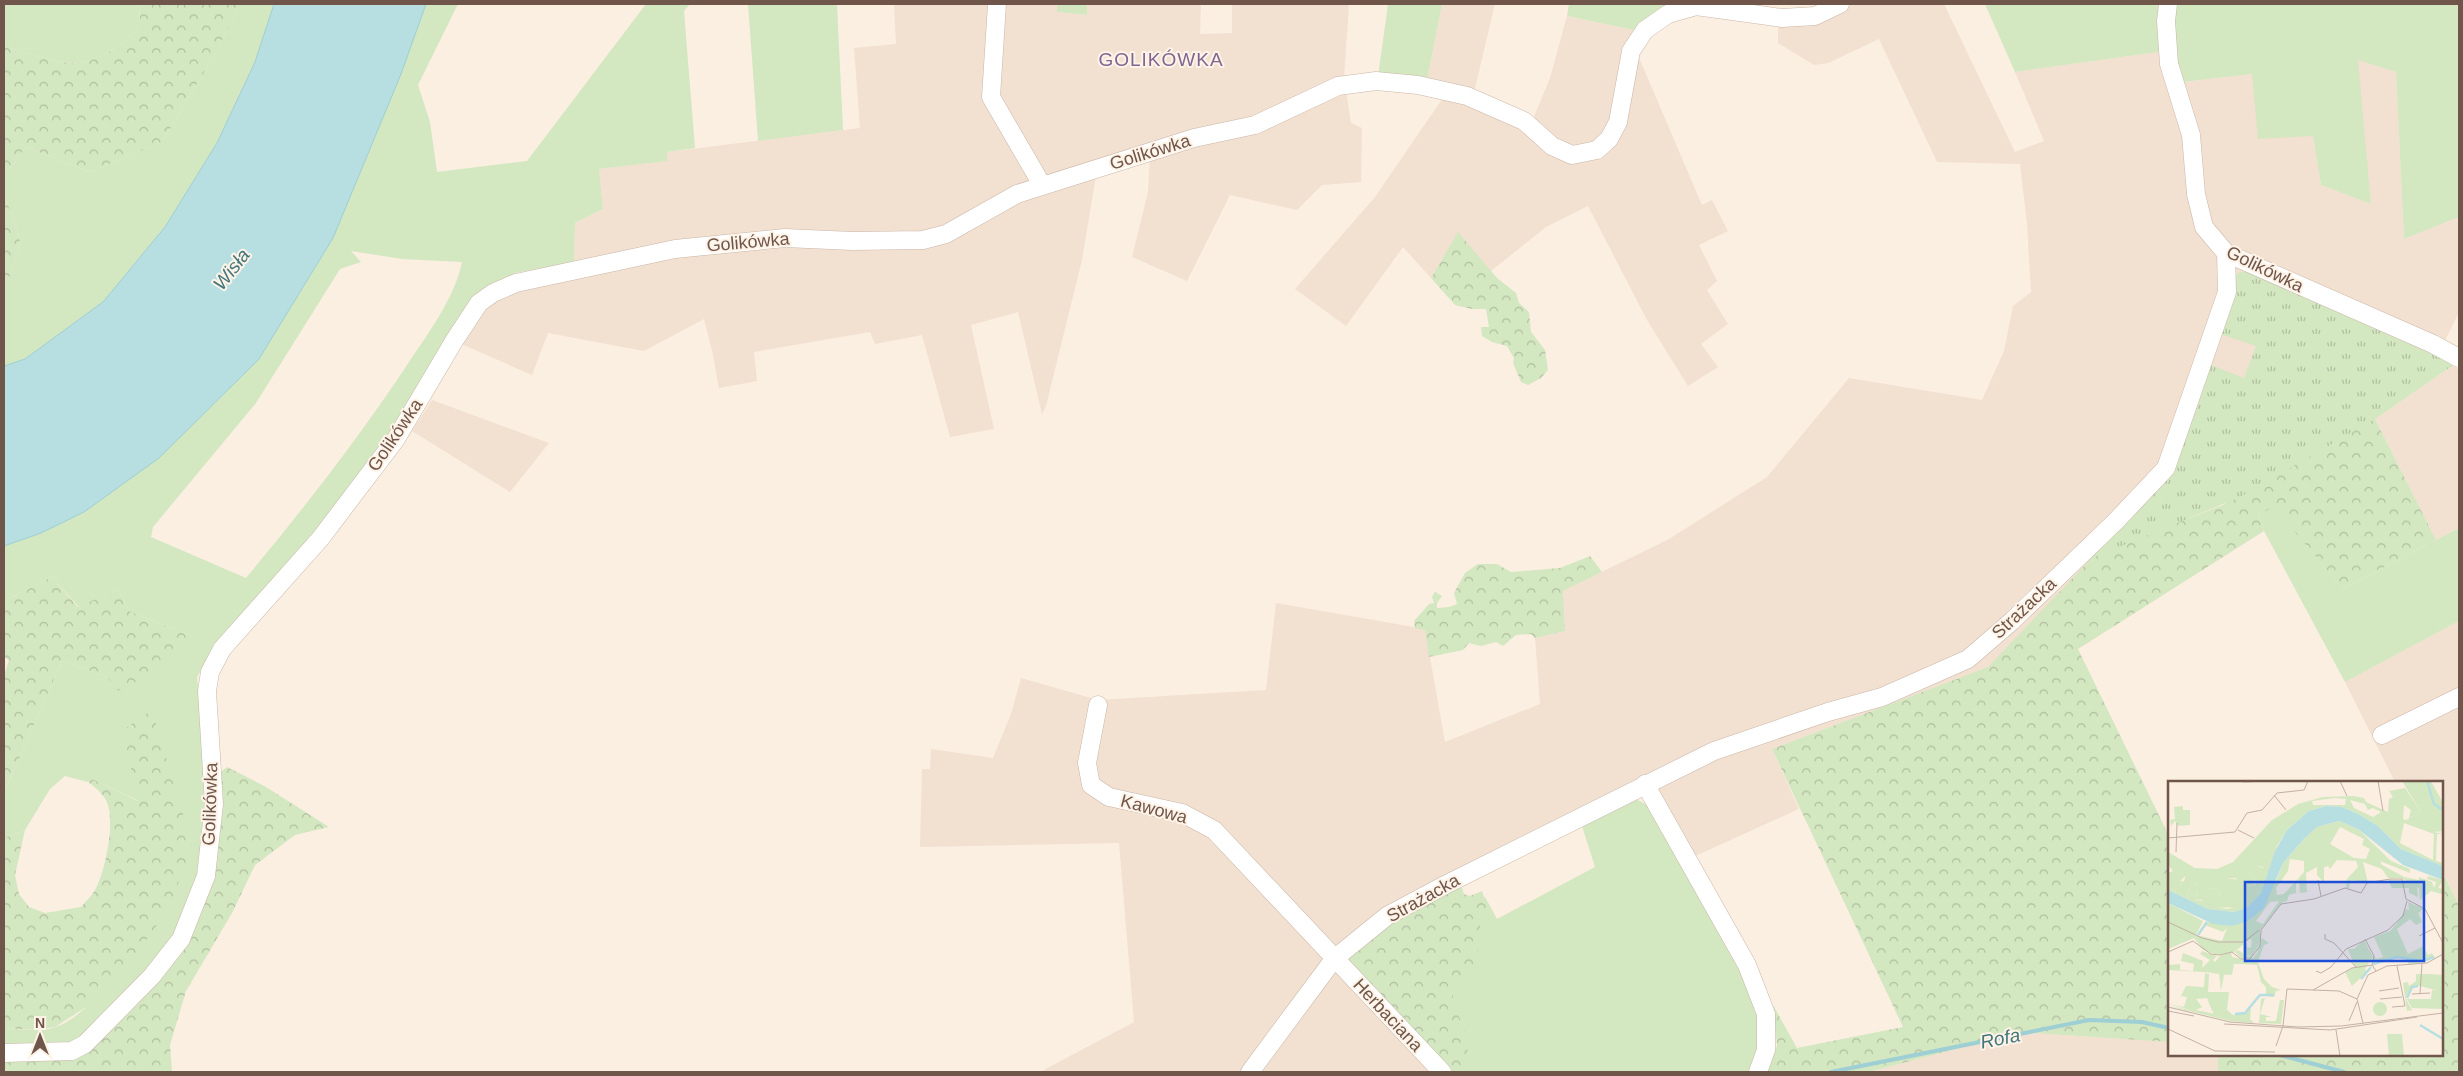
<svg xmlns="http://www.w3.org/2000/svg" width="2463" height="1076" font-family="Arial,sans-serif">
<defs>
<pattern id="forest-crowns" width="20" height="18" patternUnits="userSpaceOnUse" patternTransform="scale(1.25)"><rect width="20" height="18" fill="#d3e7c1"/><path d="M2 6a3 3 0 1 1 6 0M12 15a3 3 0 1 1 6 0" fill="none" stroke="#b0be9f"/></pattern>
<pattern id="park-tufts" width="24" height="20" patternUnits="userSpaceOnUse" patternTransform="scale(1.25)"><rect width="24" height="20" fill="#d3e7c1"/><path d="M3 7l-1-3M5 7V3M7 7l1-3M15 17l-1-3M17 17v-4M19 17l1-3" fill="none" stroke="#b0be9f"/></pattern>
</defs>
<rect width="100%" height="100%" fill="#fbefe1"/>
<path fill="#f2e0d0" d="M894,4H1057V12L1086,15L1087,4H1201L1200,34L1232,33V4H1349L1344,78L1351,123L1362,128L1361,182L1322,185L1297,210L1230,195L1187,281L1132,257L1148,192L1150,157L1096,176L1082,260L1046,406L1042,414L1018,312L971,325L994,429L950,437L922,335L875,344L870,332L754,352L757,381L719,388L712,350L704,319L644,351L548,333L532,375L459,343L483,306L574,262L575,223L603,209L599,169L667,161V152L860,128L854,48L896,44Z
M1442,4H1495L1474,92L1533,119L1550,78L1567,16L1634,30L1647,38L1637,53L1702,205L1712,200L1728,231L1699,245L1717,281L1707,290L1728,324L1701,344L1718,367L1688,386L1647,320L1588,206L1546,227L1491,271L1458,233L1431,278L1403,247L1346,326L1295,289L1375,197L1443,98L1427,80Z
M1827,4H1944L2015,152L2044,141L2015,72L2165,51L2184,82L2252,74L2313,136L2321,185L2371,204L2357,59L2396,72L2404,239L2459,217V312L2438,355L2248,272L2256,346L2244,379L2209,364L2172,472L2053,601L1988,667L1772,749L1799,809L1691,858L1647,779L1382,915L1246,1072H1040L1134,1022L1119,843L920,847L922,769H930L931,749L993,758L1011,714L1021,678L1098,700L1266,690L1276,603L1425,629L1445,742L1540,704L1535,638L1565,631L1563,591L1669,539L1767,477L1849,378L1982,400L2004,351L2013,306L2031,292L2027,224L2020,164L1937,162L1879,39L1828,63L1814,65L1778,43V22Z
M2455,364L2459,372V528L2436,540L2375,419Z
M432,400L549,443L510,492L412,431Z
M2459,621V905L2442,870V782H2395L2345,682Z
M1337,963L1431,1072H1255Z
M2032,1033L2169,1042V1055H2218V1072H1869L1975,1044Z"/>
<path fill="#d3e7c1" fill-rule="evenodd" d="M4,4H139L140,25C125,44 104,59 79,63C65,66 20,51 4,46Z
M239,4H274L255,62L217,143L165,227L103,302L25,359L4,366V284L8,281L21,244L4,192V176L26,147L90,172L162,142L218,49Z
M426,4H458L418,85L430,122L437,172L527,161L646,4H690L684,11L695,148L667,152V161L599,169L603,209L575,223L574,262L515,273L506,281L487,286L476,294L397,426L321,526L213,650L197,677L205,759V805L196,883L170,942L139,980L79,1040L65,1045L4,1046V1028C20,1029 37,1032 53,1028C92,1017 142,942 167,911L123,730L139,801L92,779L88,782L65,776L50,789L25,830L4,838V793L62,661L107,677L191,636L129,611L118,589L79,607L52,577L4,601V546L41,533L84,512L416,28ZM351,251L402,259L462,262C455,297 429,332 409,362C359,438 304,508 246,578L151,537L153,527L256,403L340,269L361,262Z
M748,4H837L843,130L758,141Z
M1057,4H1087V15L1057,12Z
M1388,4H1442L1427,80L1378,76Z
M1569,4H1684L1662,12L1634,30L1567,16Z
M1985,4H2163L2165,51L2015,72Z
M2174,4H2459V217L2404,239L2396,72L2358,60L2371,204L2321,185L2313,136L2258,139L2252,74L2183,82L2173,46Z
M2274,506L2343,589L2459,528V621L2345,682L2264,531L2258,515Z
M1634,798L1651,807L1735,957L1752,996L1761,1027L1757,1055L1751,1072H1431L1463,906L1485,897L1497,919L1595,867L1582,826Z"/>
<path fill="url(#forest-crowns)" d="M139,4H239L218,49L162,142L90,172L26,147L4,176V46C20,51 65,66 79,63C104,59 125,44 140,25Z
M4,192L21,244L8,281L4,284Z
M1458,232L1497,278L1516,293L1519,303L1529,312L1531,332L1545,350L1548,370L1541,378L1528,385L1521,382L1513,363L1514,358L1507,346L1492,342L1482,336L1481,327H1489L1486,309H1472L1455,305L1431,278Z
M2416,390L2375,419L2436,540L2343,589L2274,507L2258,515L2264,531L2078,649L2169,836V1042L2032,1033L1975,1044L1869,1072H1767L1777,1046L1773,1005L1797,1048L1903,1027L1772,749L1988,667L2110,539L2190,518L2223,505Z
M1590,556L1602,572L1563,591L1565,631L1535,638L1531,634L1516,635L1503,646L1496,642L1481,646L1469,643L1463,650L1429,657L1425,630L1415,628L1414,621L1429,604L1434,603L1432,597L1435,592L1442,596L1437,603V608L1449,607L1457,604L1454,593L1465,573L1478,564H1497L1511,572L1560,568Z
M52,577L78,607L118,589L129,611L191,636L141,679L118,691L107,677L62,661L4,793V676L9,660L4,657V601Z
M152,710L188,831V859L167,911L133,959L94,1002L55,1027L37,1030L4,1028V838L25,830L15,875L19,894L29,907L45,913L81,907C86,901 94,894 97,886C106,867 114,825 108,805C105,795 96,788 88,782L92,779L138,801L123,730Z
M227,767L266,787L329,827L295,835L255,865L232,913L186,991L170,1045L172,1072H4V1061L85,1050L100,1041L164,971L186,942L221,772Z
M2445,877L2459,905V1072H2218V1055H2442V879Z
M1459,887L1462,888L1464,894L1470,896L1482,891L1488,909V915L1480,926L1481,941L1476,955L1475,967L1462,976L1452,993L1456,1009L1467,1037L1468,1058L1477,1072H1450L1349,967L1346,956L1408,910Z"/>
<path fill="url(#park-tufts)" d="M2242,272H2248L2455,364L2375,419L2238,498L2092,558L2172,472L2209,364L2244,378L2256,346L2220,334L2235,279L2237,274Z"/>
<path fill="#b7dfe2" stroke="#9ecfd4" d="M274,4H426L401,74L333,238L259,359L159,458L84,512L41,533L4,546V366L25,359L103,302L165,227L217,143L255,62Z"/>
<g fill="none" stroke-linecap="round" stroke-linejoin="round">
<path stroke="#9ecfd4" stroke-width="4" d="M2280,1055L2344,1072
M1831,1072L2089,1020L2142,1022L2169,1028"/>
<g stroke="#cab6a9" stroke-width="19">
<path id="minor" d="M997,4L991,97L1042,185
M2168,4L2166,21L2169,64L2191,135L2196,194L2204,227L2226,253L2433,344L2459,358
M1098,705L1087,763L1091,785L1109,797L1182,813L1214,830L1442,1072
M2382,735L2459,697
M1645,784L1747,965L1766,1014V1050L1758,1072
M4,1053L72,1051L85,1044L152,976L181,939L206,876L214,804L207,691L210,672L222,649L320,539L396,439L454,341L479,303L493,293L516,283L675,249L785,238L853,241L923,240L946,234L1017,194L1194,138L1255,125L1338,86L1376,81L1418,85L1467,96L1524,121L1552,146L1572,155L1597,150L1609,139L1618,122L1631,51L1645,30L1668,14L1696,6L1782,18L1815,16L1840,4
M1250,1072L1334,959L1387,916L1445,885L1714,751L1828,712L1882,697L1968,659L2012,621L2115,522L2166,468L2227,292L2226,253"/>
</g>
<use href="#minor" stroke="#fff" stroke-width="18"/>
</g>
<g text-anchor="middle" stroke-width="4" stroke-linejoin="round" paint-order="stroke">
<g font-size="18" fill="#70554a" stroke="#fef3e7">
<text transform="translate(1150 152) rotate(-17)" y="6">Golikówka</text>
<text transform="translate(748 242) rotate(-5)" y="6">Golikówka</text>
<text transform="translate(2265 269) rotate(26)" y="6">Golikówka</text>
<text transform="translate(395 435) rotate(-56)" y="6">Golikówka</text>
<text transform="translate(2024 608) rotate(-43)" y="6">Strażacka</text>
<text transform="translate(210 804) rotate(-88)" y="6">Golikówka</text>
<text transform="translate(1154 809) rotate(15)" y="6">Kawowa</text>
<text transform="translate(1423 898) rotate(-29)" y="6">Strażacka</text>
<text transform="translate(1388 1015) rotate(47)" y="6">Herbaciana</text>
</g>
<g font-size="19" letter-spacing="1" fill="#816593" stroke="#fef3e7">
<text x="1161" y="66">GOLIKÓWKA</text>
</g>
<g font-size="19" font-style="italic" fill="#42767b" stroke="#fef3e7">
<text transform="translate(231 269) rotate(-52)" y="7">Wisła</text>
<text transform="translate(2000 1038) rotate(-11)" y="7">Rofa</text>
</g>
</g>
<g transform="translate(2168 781)">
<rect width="275" height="275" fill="#fbefe1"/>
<path d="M237,7L253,31L241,37L243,29L236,24L235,38L275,50L266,51L275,53H269L268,80L275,82V85L233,68L210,45L190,33L174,26L158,25L141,30L119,49L109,65L93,112L79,128L66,131L40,128L0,109V106L8,109L12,103L23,99L24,106L18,113L20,117L34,120L37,115L28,109L29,117L22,113L29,101L25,96L17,95L10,103H0V92L5,90L0,84V71L27,87L49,88L65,81L104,39L130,23L155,16L185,15L196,17L198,21L220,31L221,18L225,16L221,10ZM167,17L178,18L177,24H145L144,20ZM182,19L197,23L200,29L205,27L213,31L205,36L186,27ZM236,42L266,53L265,79L232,62ZM86,84L95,86L96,99L89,112H79L78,122L60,128L43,126L39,121L37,117L46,111L42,107L49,108L53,116L61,106L59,97H67L77,105L86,104L88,98L79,90ZM171,40L190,48L223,80L242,88V92L212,80L214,84L236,96L251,99V96L264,101L266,107L268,101L259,98L260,95L275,99L270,107L275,108L274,113L263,110L252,119L251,107L249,106L250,116L241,112V107H224L220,98L238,100L233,97H220L214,88L195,81L200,102L183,99L181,107H178L179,98L190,86L188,80L169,79L162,88L160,85L156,86V102L149,94V86L138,92L139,111L132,112L131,98L128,101V112L121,114L119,120L115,121L92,149V160L83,177H73L67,171L70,169L81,176L87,160L82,158L66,171L50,174L35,169L26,157L0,168V122L35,140L28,154L54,160L59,147L55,151L37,144L39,141L64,145L109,98L115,82L136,58L149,46ZM172,46L196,58L194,64L202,68L198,78L186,77L162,63ZM122,78L136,80V91L116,113L109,114L108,107L120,90ZM111,120L95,143L88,140L102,121ZM196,159L205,176L197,188L199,191L184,205L177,191L187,186L180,168H186ZM34,170L49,175L45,179L47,181L52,175L63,171L64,176L73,178V183H53L43,192L60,193L56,194L53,210L51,192L0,189L1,184L12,183V189L25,190L26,183L13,180L15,172L35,180L34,187L42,179L32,173ZM248,193L275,194V228L244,227L239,218H263L264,209L271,210L248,204L238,215V218L244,229L239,230L235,202L240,201L241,205L248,200ZM98,213L90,216L83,226L82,238L86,242L63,240L0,225L45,233V227L59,229L65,234L76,232L91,214ZM97,217L92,233L104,236H98V240H108L112,219H116L113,243L91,242L93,218ZM219,253H234L236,275H221Z" fill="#d3e7c1" fill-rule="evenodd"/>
<path d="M234,0H263L275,22V50L238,39L253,31ZM15,25V29H22V44L10,45L7,40L3,45L2,39L7,38L6,26ZM82,82L97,88L96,99L89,112H79L78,122L72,126L42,127L36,119L21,118L18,113L24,106L23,100L14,112V103L8,109L0,106V103L16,100L19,90L30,96L31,102H27L28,107L22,113L29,117L28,109L35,111L37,117L41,114L36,107L44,111L42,107L49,108L53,116L56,106H61L57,103L59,97L71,99L80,105L87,104L88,98L79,90ZM54,91L57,93L53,102L37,104L34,100L39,99L34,96H48ZM241,129L253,130L250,132L254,141L248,144L242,138L229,148L240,173L255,165L260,174L264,172L267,177L241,184L238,177L225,176L205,185L206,174L208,178L215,176L206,156L222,150ZM88,153L91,164L84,174L75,175V163L79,162V166L83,167L84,158L87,159ZM94,157L101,162L96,164L90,181L96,198L104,206L113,209L108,210L106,216L98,215V206L93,201L89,184L73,183V178L85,177L89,172ZM53,182L66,183L64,194L43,192ZM37,192L41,193L40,211H61L59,229L44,230L39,217L28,218L34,226L28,229L80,240L60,239L0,223L16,226L19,216L13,215L18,205L36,206ZM257,193L275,194V208L268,204L259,206Z" fill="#d3e7c1"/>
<path d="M240,121L256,128L229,142L238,128L241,129ZM205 228a7 7 0 1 1 14 0a7 7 0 1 1-14 0Z" fill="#d3e7c1"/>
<path d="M158,25L174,26L190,33L210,45L233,68L275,85V99L235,84L190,48L171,40L149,46L136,58L115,82L96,127L80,140L64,145L45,143L0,122V109L40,128L66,131L79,127L93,112L107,70L119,49L141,30Z" fill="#b7dfe2"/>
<path fill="none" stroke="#b7dfe2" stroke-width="2.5" d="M259,0L266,23L275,29M30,154L39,141M205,183L229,176L255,180L266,176M193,198L203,186M239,217L244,206L250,205M67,233L77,232L92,214H106M252,244L275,258"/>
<path fill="none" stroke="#c3b1a5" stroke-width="1" d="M172,0L179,15M210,0L215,30M75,1L97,0M106,14L118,29M70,49L86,57M0,57L67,51L79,32L94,29L109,12L136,9L140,0M8,71L9,42M150,99L153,115M0,141L34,157L50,161H76L91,149M157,153V158L166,162L188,186M251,155L267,147M197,158L206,175L204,184L208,190M0,171L25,160L43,173L52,174L64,171L73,178H82L92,165L93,149L113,123L146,118L177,107L193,112L199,102L222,98H234L238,118L257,128L275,162M148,190L153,192L163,186L178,168L220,149L235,135L239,120M145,209L184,187L204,184M211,210L231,207M252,212L254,183M244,213L262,212M212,218L234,216M0,226L62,241L130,246L173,245L275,232M224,226L237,225L229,185M0,230L26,235M181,240L189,221M195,242L189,218L200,194L219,185L259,182L275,173M56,243L162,249L249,236M0,248L47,270L107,271M168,249L172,275M108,265L115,245L119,208L171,210L189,218"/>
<path fill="#1d4ed8" fill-opacity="0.15" stroke="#1d4ed8" stroke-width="2.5" d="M77,101H256V180H77Z"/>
<rect width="275" height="275" fill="none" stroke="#70554a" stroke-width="2.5"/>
</g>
<rect width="2463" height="1076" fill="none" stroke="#70554a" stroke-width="10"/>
<g transform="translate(40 1036)" stroke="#fef3e7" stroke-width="4" paint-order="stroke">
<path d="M0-4L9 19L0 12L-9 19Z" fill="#70554a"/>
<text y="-8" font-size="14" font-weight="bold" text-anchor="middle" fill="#70554a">N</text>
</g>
</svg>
